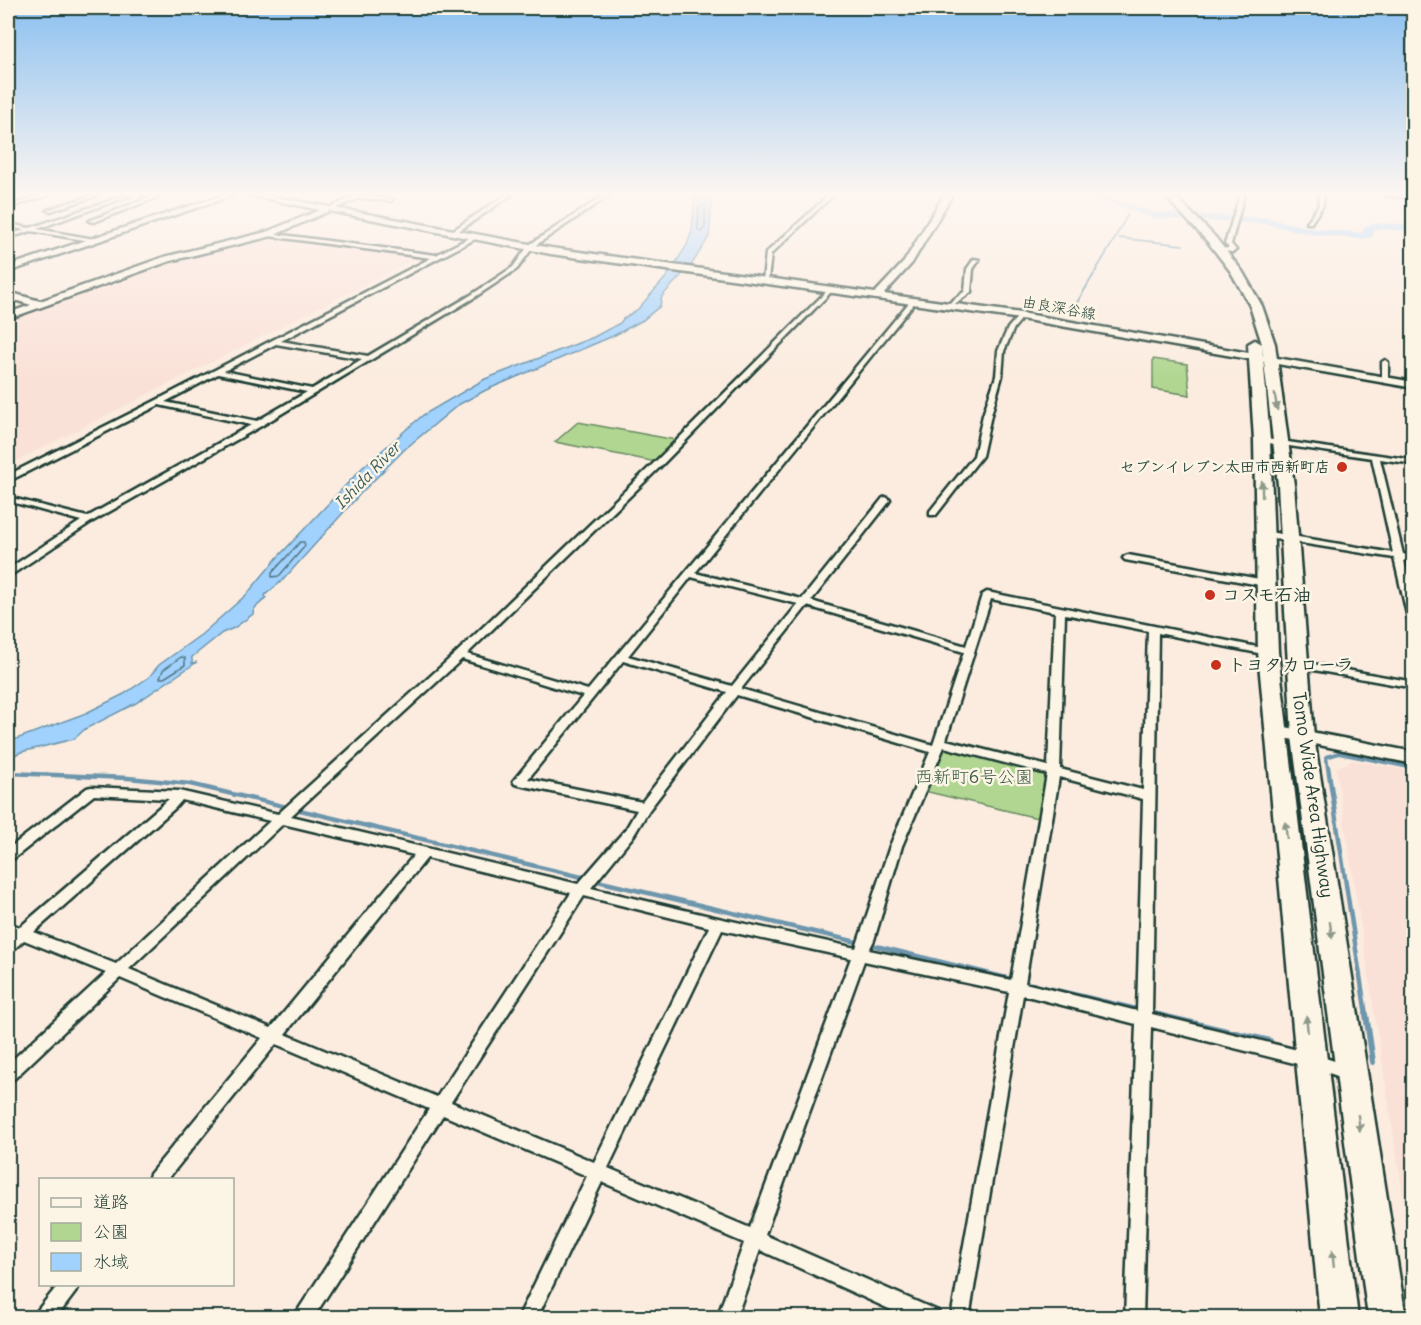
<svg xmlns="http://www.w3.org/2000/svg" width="1421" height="1325" font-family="Delius,'Klee One',sans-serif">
<rect width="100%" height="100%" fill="#fbecdf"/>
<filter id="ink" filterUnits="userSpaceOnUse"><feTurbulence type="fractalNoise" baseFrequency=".0167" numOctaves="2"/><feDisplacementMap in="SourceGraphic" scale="12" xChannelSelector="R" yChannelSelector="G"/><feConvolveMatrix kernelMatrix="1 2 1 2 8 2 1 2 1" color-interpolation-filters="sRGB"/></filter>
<g filter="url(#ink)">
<path fill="#fae1d7" d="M358,197L378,200H392L387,204L389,207L365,215L333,209Z
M276,236L419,257L8,465V320L181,257Z
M1353,760L1413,771V1259L1336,768Z"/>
<path fill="#b0d691" stroke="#688a62" stroke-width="1.5" d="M1153,359L1187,364L1190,395L1153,389Z
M578,422L676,440L656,462L555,442Z
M940,742L1054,770L1046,820L920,790Z"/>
<path fill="#a1d1fd" stroke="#6d96ad" stroke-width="1.5" d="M695,195H709L708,198L712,204L709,237L692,264L662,296L660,306L643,320L613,336L486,390L458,405L405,449L360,494L283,580L265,595L266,598L254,609L253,614L234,628L222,633L192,657V663L197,662L136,703L85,729L74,739L21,752L8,758V742L86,713L124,694L149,677L159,665L202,634L247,594L277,558L363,467L423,415L485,379L594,337L620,323L623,319L638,309L668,275L687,245L692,230Z"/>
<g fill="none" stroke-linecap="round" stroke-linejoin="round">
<path stroke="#537884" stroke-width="1.5" d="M703,205L705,207V227L701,232L698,230L699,207Z
M300,542H304L305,546L279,576L272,577V573Z
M181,657L185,658V665L164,678H160L163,670Z"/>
<path stroke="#6d96ad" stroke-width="2" d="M1116,236L1128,214
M1119,238L1183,245
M1095,272L1116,237
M1075,306L1094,274"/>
<path stroke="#6d96ad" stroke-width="4" d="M1328,768L1326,757L1339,753L1414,768"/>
<path stroke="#6d96ad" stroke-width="4.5" d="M1328,767L1366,1015
M1408,767L1414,768
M8,773L128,778L190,784L586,878
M593,880L861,943
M868,944L1015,980
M1022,982L1141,1010
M1148,1012L1161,1015"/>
<path stroke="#6d96ad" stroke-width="6" d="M1154,1014L1270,1041
M1366,1014L1373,1062"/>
<path fill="#a1d1fd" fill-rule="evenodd" d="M1085,195H1099L1154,212L1267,218L1310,228L1362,233L1365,226L1378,223L1414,225V231L1378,229L1374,230L1372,237L1362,239L1310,234L1267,224L1153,218Z"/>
<g stroke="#1f3d34" stroke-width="5">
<path id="street" d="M42,195H48L8,208V206Z
M93,195H99L51,211L47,210Z
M126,195H132L37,229L94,239L96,242L31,231L8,238V235L25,230L8,226V224L30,228Z
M142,195L158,197L94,222L89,221L150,197Z
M357,195L390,199L392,200L390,201L360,198L331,210L327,209Z
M506,195H511L456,233H452V231Z
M605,195H610L533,247L517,269L475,297L261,426L91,522L11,575L8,576V569L81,521L8,501V497L87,517L251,425L159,405L11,480H8V475L155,401L431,258L269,236L267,233L436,255L473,236H477V238L281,341L368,356L471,295L513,267L529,245ZM276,344L362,359L312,389L224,371ZM218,374L307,392L257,421L165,402Z
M829,195H833L771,254L768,280L763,281L766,253Z
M1240,195H1244L1231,244L1236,250L1233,252L1220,251V249L1229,248L1225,244Z
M1319,195H1323V205L1311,223H1307L1319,205Z
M1385,195L1414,196V198L1387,196Z
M974,259L979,260L973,269L971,292L952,306H948V304L965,291L967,269Z
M831,287L833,288V290L661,466L467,654L588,690L912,299H916V301L695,573L802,599L883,498L886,497L890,500L889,502L811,601L966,646L982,595L987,592L1272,650L1273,652L1268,655L1158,633L1152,1014L1310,1053L1353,1067L1355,1072L1353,1077L1347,1079L1310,1067L1151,1027L1143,1318H1125L1136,1024L1023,995L969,1318H951L1009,992L864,961L765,1235L938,1311L940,1318H909L760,1250L736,1318H717L744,1243L602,1182L537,1318H518L587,1176L443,1115L313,1318H293L429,1109L276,1044L167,1180H148L150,1174L262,1038L120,978L14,1079L8,1081V1064L106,973L24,940L13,950L8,952V938L11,935L8,934V923L20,927L169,799L94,795L13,859L8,861V849L87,788L91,787L179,791L278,814L456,653L655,462ZM691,577L798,604L732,686L628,656ZM991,599L1055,612L1048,766L946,740ZM807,606L964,652L933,745L741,689ZM1065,614L1148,631L1143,790L1060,769ZM462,659L583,696L513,781L515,784L519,785L637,810L626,829L578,884L291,816ZM623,661L727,692L642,802L528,779ZM737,695L930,752L890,846L856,948L718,918L591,888L634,835L649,810ZM944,747L1047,774L1011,980L869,950L874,940L902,846ZM1059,777L1143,799L1137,1011L1025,983ZM182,800L270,821L116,964L34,932L175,808ZM283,824L414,855L271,1028L129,969ZM427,858L571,893L437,1097L285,1034ZM584,896L709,927L594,1162L451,1102ZM722,930L851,958L750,1228L608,1168Z
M1019,315L1024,316L1014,328L1004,351L1002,376L991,415L982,456L936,515H930V511L974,456L983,415L996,376L998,351L1008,328Z
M1385,360L1388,362V380L1385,382L1382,380V362Z
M1259,438L1414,460V464L1380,459L1403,554L1414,556V562L1404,560L1414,600V626L1409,623L1394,558L1263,537L1259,534L1263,531L1393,553L1372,458L1262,442H1259Z
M1128,555L1265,580L1270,583L1265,586L1125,560L1123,558L1125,556Z
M1296,661L1414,682V688L1292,666L1291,664L1292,662Z
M59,1284H80L77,1290L56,1318H35L37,1311Z"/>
</g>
<g stroke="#1f3d34" stroke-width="5">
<path id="secondary" d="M223,195H234L8,272V266Z
M250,195H265L551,248L875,293L904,262L944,195H952L912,263L884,294L1021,313L1414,382V388L1021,319L551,254L329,211L272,236L170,261L8,319V313L31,305L8,298V292L40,301L164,257L266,232L320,210Z
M1275,725L1414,752V764L1269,735L1266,731L1269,727Z"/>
</g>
<g stroke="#1f3d34" stroke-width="5">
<path id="highway" d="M1164,195H1174L1215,237L1242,271L1262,306L1275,344L1294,485L1314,737L1406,1318H1368L1292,737L1278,485L1262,344L1250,306L1231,272L1208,242Z
M1255,340L1262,344L1270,440L1278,652L1358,1318H1320L1258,652L1254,440L1248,344Z"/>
</g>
<use href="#street" fill="#fcf5e5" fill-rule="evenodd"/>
<use href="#secondary" fill="#fcf5e5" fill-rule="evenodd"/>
<use href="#highway" fill="#fcf5e5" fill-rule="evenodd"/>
</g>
<defs><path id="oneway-solid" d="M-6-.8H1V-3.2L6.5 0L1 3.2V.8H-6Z" transform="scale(1.5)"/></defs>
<g fill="#8e998c">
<use href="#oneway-solid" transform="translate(1276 402) rotate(81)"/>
<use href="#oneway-solid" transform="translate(1262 489) rotate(-91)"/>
<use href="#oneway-solid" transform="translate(1286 830) rotate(-96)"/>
<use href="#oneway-solid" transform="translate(1331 930) rotate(82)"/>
<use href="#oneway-solid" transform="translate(1307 1024) rotate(-96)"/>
<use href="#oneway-solid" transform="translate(1359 1123) rotate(82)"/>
<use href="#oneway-solid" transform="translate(1333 1259) rotate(-96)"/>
</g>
</g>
<linearGradient id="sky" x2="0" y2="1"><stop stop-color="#8bc0f0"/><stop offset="0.51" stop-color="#fdf6f1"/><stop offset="1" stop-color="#fdf6f1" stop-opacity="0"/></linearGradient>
<rect width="1421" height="380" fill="url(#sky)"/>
<g fill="#c8321e" stroke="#fcf5e5" stroke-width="2">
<circle cx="1342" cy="467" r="6"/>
<circle cx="1210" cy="595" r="6"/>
<circle cx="1216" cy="665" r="6"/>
</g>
<g text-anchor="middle" stroke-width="5" stroke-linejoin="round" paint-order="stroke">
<g font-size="15" fill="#1f3d34" stroke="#fcf5e5">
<text transform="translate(1059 308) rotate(10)" y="5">由良深谷線</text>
</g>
<g font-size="15" font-weight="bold" fill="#1f3d34" stroke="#fcf5e5" text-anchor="end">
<text x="1330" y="472">セブンイレブン太田市西新町店</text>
</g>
<g font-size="16" font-style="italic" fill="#395b5c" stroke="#fcf5e5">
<text transform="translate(367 475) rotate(-46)" y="6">Ishida River</text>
</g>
<g font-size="18" font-weight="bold" fill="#1f3d34" stroke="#fcf5e5" text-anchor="start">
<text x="1222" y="601">コスモ石油</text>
<text x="1228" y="671">トヨタカローラ</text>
</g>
<g font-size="18" fill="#3c5c47" stroke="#fcf5e5">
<text x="974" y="783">西新町6号公園</text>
</g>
<g font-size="18" fill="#1f3d34" stroke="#fcf5e5">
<text transform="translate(1313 795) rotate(82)" y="6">Tomo Wide Area Highway</text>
</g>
</g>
<rect width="1421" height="1325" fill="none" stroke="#fcf5e5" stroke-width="30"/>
<rect x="15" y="15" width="1391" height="1295" fill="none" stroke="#1f3d34" stroke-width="2" filter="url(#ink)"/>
<rect x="39" y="1178" width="195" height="108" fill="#fcf5e5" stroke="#a4ab9e" stroke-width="1.5"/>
<rect x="51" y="1198" width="30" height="9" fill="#fcf5e5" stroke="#a4ab9e" stroke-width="1.5"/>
<text x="93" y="1208" font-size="18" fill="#1f3d34">道路</text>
<rect x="51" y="1223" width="30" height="18" fill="#b0d691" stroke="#a4ab9e" stroke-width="1.5"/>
<text x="93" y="1238" font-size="18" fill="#1f3d34">公園</text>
<rect x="51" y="1253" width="30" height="18" fill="#a1d1fd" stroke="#a4ab9e" stroke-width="1.5"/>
<text x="93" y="1268" font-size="18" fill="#1f3d34">水域</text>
</svg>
